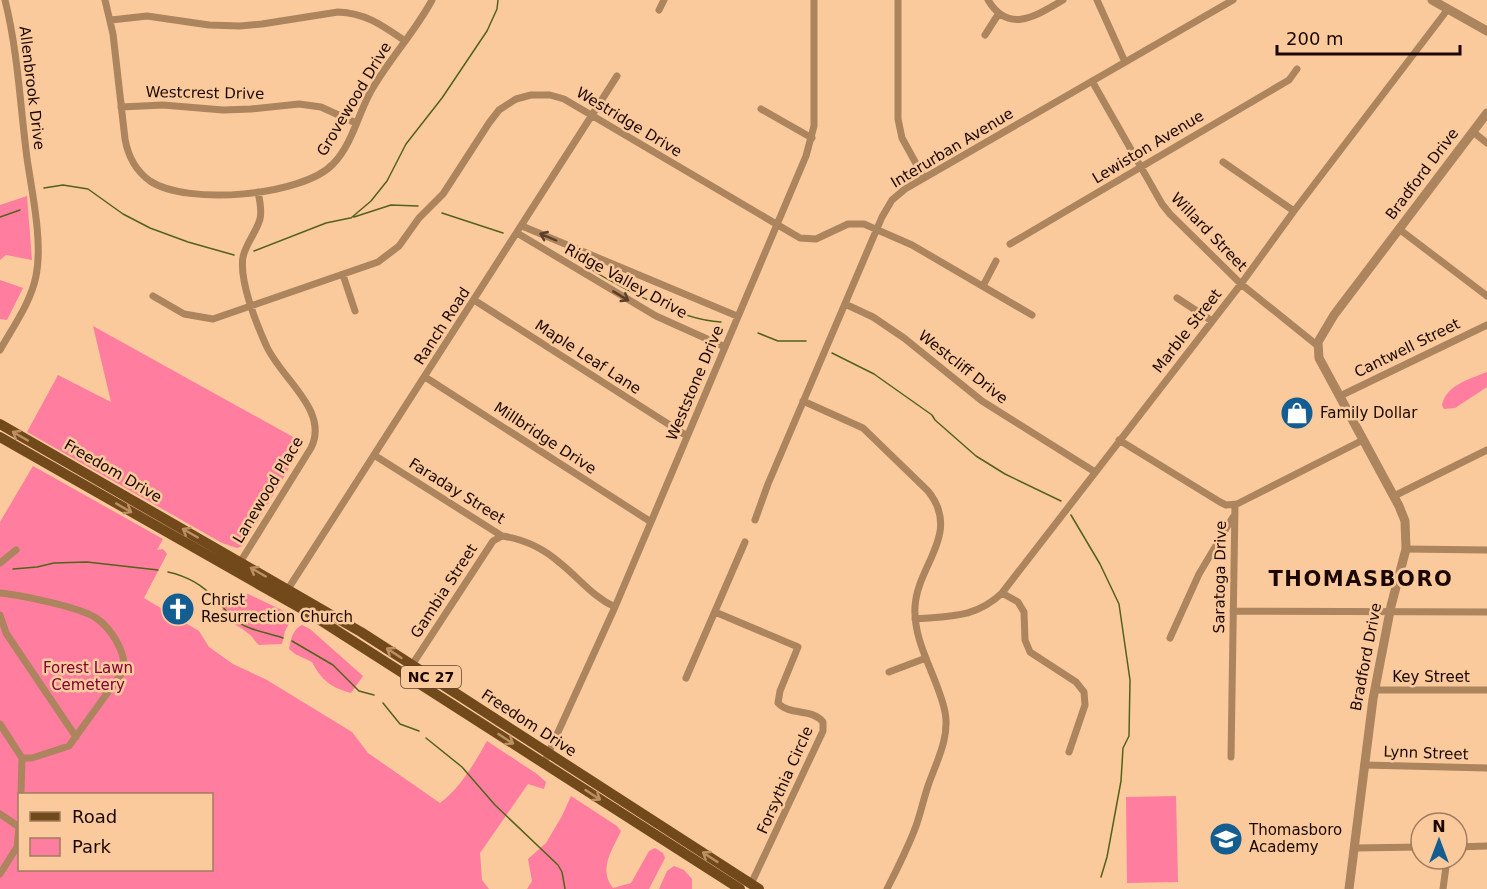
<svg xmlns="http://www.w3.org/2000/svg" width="1487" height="889" font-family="'DejaVu Sans',sans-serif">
<rect width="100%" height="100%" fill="#faca9c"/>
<path fill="#ff7e9f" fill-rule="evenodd" d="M27,196L32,260L6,255L0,260V205Z
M0,280L23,288L7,320L0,319Z
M93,326L304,443L243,546L237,548L222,543L27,432L58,375L111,402Z
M1487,372V387L1455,408L1444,409L1442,405C1446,385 1470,379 1487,372Z
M33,466L163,539L157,550L163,549L167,554L144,598L199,631L209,647L233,664L267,680L352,732L368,753L440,803C461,787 474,764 487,741L537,774L546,782L544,789L528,784L480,853L482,880L489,889H0V522ZM20,794H212V870H20Z
M248,594L288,613L292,618L285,631L282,644L259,645C255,642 253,637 249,634C239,625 227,623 222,610L229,597Z
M302,625L310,629L363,676L351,693C332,688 321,680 312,662L295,654L289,649C291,639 292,630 302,625Z
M571,796L617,826L621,831C612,851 598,868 613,888L631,883L649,851L655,848L663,853L665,858L649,889H527L532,881L528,859L546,843L562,816Z
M1176,796L1178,882L1127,883L1126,797Z
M674,866L684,870L692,879V889H659L667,871Z"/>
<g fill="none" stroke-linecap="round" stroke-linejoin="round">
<path stroke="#52621a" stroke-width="1.5" d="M44,188L63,185L88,189L123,214L150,228L188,242L234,255
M442,213L503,233
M0,217L20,210
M354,217L391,205L418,206
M351,218L371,201L387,181L406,144L442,98L487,31L497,9L498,0
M254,251L326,223L350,218
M569,255C605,280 677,320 721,322
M758,333L778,341H806
M832,353L874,374L932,415L935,420L976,456L1005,474L1061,501
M1071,515L1100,564L1119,604L1130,680L1129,736L1123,748L1121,781L1107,857L1101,877
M13,569L37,567L54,563L87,562L158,570
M168,572C186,576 203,585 215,599
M222,606C241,631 256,629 283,638
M292,641L333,665L359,691L374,695
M383,703L400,724L419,731
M426,738L462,767L495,805L558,865L562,872L565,889"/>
<path stroke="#ac845d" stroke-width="7" d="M105,0L113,34L125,139C128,156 136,171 150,181C187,206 303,196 333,164C352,145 358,114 371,91C389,59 415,32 432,0
M898,0V119L902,138L924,178
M988,0C1009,35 1037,15 1063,0
M1097,0L1125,62
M659,10L664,0
M111,20L147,16L209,25L240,26L262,24L338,12C366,13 383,26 405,41
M985,35L999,13
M1092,81L1162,204L1170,214L1241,284L1318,346
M121,107L163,105L223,110L251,109L299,104L321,107L356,123
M761,109L812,138
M1473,132L1487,143
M1223,162L1294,211
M522,226L737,316
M1399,229L1487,296
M517,233L656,316L725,347
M1010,244L1289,80L1297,69
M343,275L355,311
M983,286L996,261
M153,296L184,314L213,319L378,262L399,246L419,218L443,194L489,123L499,110L516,99L531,95H550L564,99L800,238L816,239L848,224H864L912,245L1032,315
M1177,298L1212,321
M474,300L687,436
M845,304L873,317L904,338L982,401L1095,472
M0,350C13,327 31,302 36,276C43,242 32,193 27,158C20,105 18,52 5,0
M425,377L651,522
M1340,396L1487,325
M803,401L863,428L928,491C962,533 917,565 915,607C913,644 938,677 945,712C950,736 937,761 929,783C924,797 921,812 916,826C908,848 897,869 887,889
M1119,440L1220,502L1226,505L1237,504L1363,440
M374,455L502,536C523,539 544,549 560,563C579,578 593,597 615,607
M1394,496L1487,450
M755,520L768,484L882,217L892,200L905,189L1233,0
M1406,549L1487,550
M0,563L16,550
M239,564L311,448C330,410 280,378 266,345C256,323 239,280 243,257C246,243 256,233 260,219C262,211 260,201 258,192
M288,589L617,76
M0,593C20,595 80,607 96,618C111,628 126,652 124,670L69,746L32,758H22L0,724
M1002,593L1018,602L1024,612L1025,640L1030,652L1076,682L1084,692L1085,705L1069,752
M1233,611L1487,612
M715,612L798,647L780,691L778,703C790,716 812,708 823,722V731L751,884
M0,615L6,633L76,737
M915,619C950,616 976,618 1002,593L1241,284L1294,211L1448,9
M1170,638L1199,574L1233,517
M412,665L493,541L502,536
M889,672L926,658
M686,678L745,542
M1375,690H1487
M1231,757L1235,505
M544,763L615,607L806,156L814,126V0
M1364,765L1487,768
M21,794L22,758
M0,814L19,827L17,847L0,874
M1457,847L1487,846
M1354,848L1421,847
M1443,889L1447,859"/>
<path stroke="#ac845d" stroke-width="9" d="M1432,0L1487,31
M1349,889L1373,699L1391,606L1406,549L1405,521L1399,506L1319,358L1318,342L1334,315L1487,113"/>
<path stroke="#72491a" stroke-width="10" d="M0,424L361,632L759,889
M0,437L309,613L740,889"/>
</g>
<defs><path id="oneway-shaft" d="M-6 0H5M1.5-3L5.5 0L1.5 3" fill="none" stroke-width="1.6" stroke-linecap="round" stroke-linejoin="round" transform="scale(1.5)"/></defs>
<g stroke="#5c3f2a">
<use href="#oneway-shaft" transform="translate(548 237) rotate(-157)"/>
<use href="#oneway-shaft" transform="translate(621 296) rotate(31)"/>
</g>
<g stroke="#bd9062">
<use href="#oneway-shaft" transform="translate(20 436) rotate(-150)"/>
<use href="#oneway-shaft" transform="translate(124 508) rotate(30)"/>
<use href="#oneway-shaft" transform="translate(190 533) rotate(-150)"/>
<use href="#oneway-shaft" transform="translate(258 572) rotate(-150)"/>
<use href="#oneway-shaft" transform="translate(394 653) rotate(-147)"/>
<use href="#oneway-shaft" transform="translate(506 739) rotate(33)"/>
<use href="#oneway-shaft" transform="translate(593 795) rotate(33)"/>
<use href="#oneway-shaft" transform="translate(710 857) rotate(-147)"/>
</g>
<defs>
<g id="shop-disc" transform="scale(1.725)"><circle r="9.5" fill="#135d91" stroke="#faca9c"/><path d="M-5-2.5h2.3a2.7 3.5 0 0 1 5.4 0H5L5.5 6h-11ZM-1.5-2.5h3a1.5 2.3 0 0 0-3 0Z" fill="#fff"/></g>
<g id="church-disc" transform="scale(1.725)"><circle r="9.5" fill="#135d91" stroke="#faca9c"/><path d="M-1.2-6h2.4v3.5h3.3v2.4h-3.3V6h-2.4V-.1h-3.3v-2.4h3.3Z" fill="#fff"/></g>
<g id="school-disc" transform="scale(1.725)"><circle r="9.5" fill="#135d91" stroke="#faca9c"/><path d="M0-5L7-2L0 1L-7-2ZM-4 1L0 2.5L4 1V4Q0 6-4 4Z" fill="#fff"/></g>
</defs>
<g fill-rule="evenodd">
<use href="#shop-disc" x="1297" y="413"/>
<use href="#church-disc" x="178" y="609"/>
<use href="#school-disc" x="1226" y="839"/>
</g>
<g text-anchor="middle" stroke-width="5" stroke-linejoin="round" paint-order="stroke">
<rect fill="#faca9c" stroke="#5e422f" stroke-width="1.5" x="401" y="666" width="60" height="22" rx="4.5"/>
<g font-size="14" font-weight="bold" fill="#1b0700">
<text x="431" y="682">NC 27</text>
</g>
<g font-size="15" fill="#1b0700" stroke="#faca9c">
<text transform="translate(32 88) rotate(83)" y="5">Allenbrook Drive</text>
<text transform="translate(205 93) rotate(1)" y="5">Westcrest Drive</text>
<text transform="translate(354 99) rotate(-59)" y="5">Grovewood Drive</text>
<text transform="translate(629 122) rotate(31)" y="5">Westridge Drive</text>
<text transform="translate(1148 147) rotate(-31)" y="5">Lewiston Avenue</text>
<text transform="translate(952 148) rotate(-31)" y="5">Interurban Avenue</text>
<text transform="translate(1422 174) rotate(-53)" y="5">Bradford Drive</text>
<text transform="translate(1209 232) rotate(46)" y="5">Willard Street</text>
<text transform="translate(626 281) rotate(29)" y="5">Ridge Valley Drive</text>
<text transform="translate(442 326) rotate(-57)" y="5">Ranch Road</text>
<text transform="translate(1187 331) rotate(-52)" y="5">Marble Street</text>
<text transform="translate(1407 348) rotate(-26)" y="5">Cantwell Street</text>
<text transform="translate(588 357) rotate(33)" y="5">Maple Leaf Lane</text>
<text transform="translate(963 367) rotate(38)" y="5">Westcliff Drive</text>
<text transform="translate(695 383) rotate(-67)" y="5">Weststone Drive</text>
<text transform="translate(545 438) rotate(33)" y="5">Millbridge Drive</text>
<text transform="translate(113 471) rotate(30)" y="5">Freedom Drive</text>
<text transform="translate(268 490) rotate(-59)" y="5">Lanewood Place</text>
<text transform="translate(457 491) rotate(32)" y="5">Faraday Street</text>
<text transform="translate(1220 577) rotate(-89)" y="5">Saratoga Drive</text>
<text transform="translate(444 591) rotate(-57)" y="5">Gambia Street</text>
<text transform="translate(1366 657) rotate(-79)" y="5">Bradford Drive</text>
<text x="1431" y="682">Key Street</text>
<text transform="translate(529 723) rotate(33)" y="5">Freedom Drive</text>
<text transform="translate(1426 753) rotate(2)" y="5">Lynn Street</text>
<text transform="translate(785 780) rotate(-66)" y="5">Forsythia Circle</text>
</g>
<g font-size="15" fill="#1b0700" stroke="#faca9c" text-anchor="start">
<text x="1320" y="418">Family Dollar</text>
<text x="201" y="605">Christ<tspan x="201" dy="17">Resurrection Church</tspan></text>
<text x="1249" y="835">Thomasboro<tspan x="1249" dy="17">Academy</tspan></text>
</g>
<g font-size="15" fill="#800339" stroke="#faca9c">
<text x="88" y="673">Forest Lawn<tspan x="88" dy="17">Cemetery</tspan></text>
</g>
<g font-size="21" font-weight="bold" letter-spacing="1.5" fill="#1b0700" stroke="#faca9c">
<text x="1361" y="586">THOMASBORO</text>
</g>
</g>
<rect x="18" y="793" width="195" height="78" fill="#faca9c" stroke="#a17c5e" stroke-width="1.5"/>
<rect x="30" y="812" width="30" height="9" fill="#72491a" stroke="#a17c5e" stroke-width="1.5"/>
<text x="72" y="823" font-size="18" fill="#1b0700">Road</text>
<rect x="30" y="838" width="30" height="18" fill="#ff7e9f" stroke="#a17c5e" stroke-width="1.5"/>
<text x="72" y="853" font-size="18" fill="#1b0700">Park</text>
<g transform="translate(1439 841)"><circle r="28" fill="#faca9c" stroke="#a17c5e" stroke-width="1.5"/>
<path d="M0-4.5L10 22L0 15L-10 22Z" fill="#135d91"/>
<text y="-9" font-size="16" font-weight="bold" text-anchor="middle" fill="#1b0700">N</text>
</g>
<path d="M1277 45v9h183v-9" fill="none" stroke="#1b0700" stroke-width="3"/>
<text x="1286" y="45" font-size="18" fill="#1b0700" stroke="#faca9c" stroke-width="4.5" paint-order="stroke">200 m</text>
</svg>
